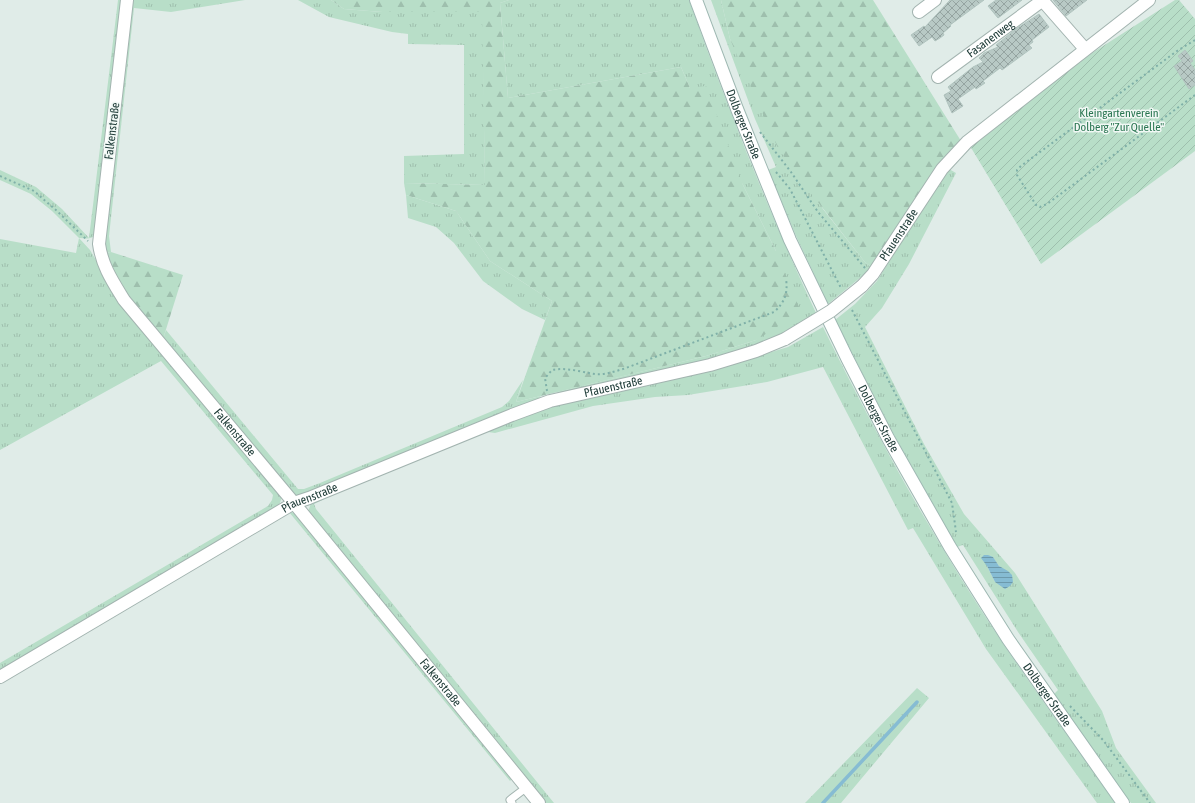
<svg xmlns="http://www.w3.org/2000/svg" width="1195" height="803" font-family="'Asap Condensed',sans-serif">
<defs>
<pattern id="grass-tufts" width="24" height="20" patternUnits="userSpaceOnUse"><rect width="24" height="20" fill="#b8dec8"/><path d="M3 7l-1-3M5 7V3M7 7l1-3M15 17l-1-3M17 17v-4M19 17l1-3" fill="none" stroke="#9ebfad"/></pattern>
<pattern id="forest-firs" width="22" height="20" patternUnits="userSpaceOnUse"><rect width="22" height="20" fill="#b8dec8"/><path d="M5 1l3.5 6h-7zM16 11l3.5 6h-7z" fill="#9ebfad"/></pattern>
<pattern id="garden-furrows" width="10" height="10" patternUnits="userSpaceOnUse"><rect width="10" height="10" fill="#b8dec8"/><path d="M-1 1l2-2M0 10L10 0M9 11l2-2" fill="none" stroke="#9ebfad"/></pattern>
<pattern id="water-rules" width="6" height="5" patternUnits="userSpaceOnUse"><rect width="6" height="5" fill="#86bcd3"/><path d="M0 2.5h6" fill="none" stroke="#6d9aac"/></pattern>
<pattern id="building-cross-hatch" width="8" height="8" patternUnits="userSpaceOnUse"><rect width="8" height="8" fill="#b8c9c5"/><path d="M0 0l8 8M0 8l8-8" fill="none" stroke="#95a4a1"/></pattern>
</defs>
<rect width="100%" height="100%" fill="#e0ece8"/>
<path fill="url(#grass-tufts)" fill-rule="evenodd" d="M118,0H124L95,235C91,240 85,238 79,238L90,250L100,267L281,493C282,501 280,504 274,511L0,674V663L268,506L272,500L273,495L161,361L0,450V239L76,253L79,238L52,211L31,194L0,180V170L36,187L62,209L89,238Z
M131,0H245L171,12L134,8L109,236L111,252L105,253L104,236Z
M298,0H331L344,9L382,12H483L485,185L404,183V156L464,154V45L408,44V34L392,32L329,17Z
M509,0H689C727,106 768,211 816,313L782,333L783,336L730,356L561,395L557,392L706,356L756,340L776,251L743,185L690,88L681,67L508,98L500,3Z
M711,0H721L730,39L823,209L864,261L872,268L828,304L797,238L768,170L776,167L755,119Z
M949,169L956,173L909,264L882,308L865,327L924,444L964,514L1015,573L1102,711L1116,748L1156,803H1131L1053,695L1058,690L1018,632L963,545L957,547L894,435L835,320L855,304L877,281L943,175ZM993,557C995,561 998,565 1001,568C1009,574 1011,571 1012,582H995L987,566Z
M406,195L456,211L490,261L552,301L545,320L522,309L483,281L454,243L436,227L408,218Z
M823,327C877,437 936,544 1004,645C1040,698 1078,750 1115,803H1097L986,649L913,528L908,530L823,367L767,382L688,395L655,397L593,406L495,433L481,431L556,405L712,370L788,347Z
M166,330L298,489H304L320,483L502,407L509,401L523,380L516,402L541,396L538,399L301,495H295L163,339Z
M341,491L314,504L316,509L554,803H543L308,512L311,503Z
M289,512L296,513L514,777L510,781Z
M917,688L929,698L841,803H805Z"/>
<path fill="url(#forest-firs)" d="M331,0H509L500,3L508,98L681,67L690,88L706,86L743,185L776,251L801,312L756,340L706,356L516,402L552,301L490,261L456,211L406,195L404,183L485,185L482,12H382L344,9Z
M721,0H873L961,141L872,268L864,261L793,170L777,146L730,39Z
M111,252L183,275L163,339L128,297L115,278L105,253Z"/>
<path fill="url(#garden-furrows)" d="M1175,0H1179L1195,19V151L1041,264L970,146L1089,55Z"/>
<path fill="url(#water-rules)" d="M984,555H988L993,557L999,566L1008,571L1012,575L1013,582L1010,586L1005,589L995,582L987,566L981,558Z"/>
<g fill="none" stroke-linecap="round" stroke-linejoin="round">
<path stroke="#86bcd3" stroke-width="3.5" d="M823,803L917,702"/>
</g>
<path fill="url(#building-cross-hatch)" stroke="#b2c5c0" d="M950,0H984L950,25L951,26L943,33L944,35L940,38L935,41L932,37L919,46L911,35L924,26L925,27Z
M996,0H1022L998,18L988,6Z
M1053,0H1087L1066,16Z
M1039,14L1049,27L1032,40L1033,42L1029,45L1032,48L1002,70L1000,68L983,81L985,83L976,89L975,87L958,99L963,106L952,113L944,95L951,91L948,87L973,67L983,62L979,58L984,53L998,47L996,45L1016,29Z
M1185,50L1193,61L1190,63L1195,70V85L1189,89L1174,66L1182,61L1178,56Z"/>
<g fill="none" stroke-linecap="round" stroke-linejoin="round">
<g stroke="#a3b4b0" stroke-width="9">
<path id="lane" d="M512,803L510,800L527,787"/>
</g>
<g stroke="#a3b4b0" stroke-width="14">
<g id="street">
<path id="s1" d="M127,0L99,244C102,266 113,282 124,300L294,503L539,803"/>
<path d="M1042,0L1085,49"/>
<path d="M919,12L935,0"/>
<path id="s2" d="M938,77L1043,0"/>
<path id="s3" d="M862,286L873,274L942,169L967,142L1149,0"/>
<path id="s4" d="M0,677L294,503L309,498L512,415L550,401L710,365L756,351L785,339"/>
</g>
</g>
<g stroke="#9eb8b2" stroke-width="14">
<g id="secondary">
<path id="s5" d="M696,0L737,109L790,240L847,358L888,438L950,547L1008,639L1123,803"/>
</g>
</g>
<path stroke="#7fb0a8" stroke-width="2" stroke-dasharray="2 3" stroke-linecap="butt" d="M1195,40L1177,51L1021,166L1017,170V175L1036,205L1040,207L1047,204L1195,95
M760,132L791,172L818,212L865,268
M776,172L790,189L841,288
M0,176L34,191L57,211L88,241
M852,310L952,503L956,532
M547,391L545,378L552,370C566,367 581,372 595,374C606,375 616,371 626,368L774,312C785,302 788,293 786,279
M1070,706L1103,740L1150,803"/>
<use href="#lane" stroke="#fff" stroke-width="7"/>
<use href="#street" stroke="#fff" stroke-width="12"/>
<use href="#secondary" stroke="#fff" stroke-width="12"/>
<g stroke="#a3b4b0" stroke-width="14" stroke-linecap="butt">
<path id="street-bridge" d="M785,339L831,311L862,286"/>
</g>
<use href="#street-bridge" stroke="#fff" stroke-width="12"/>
</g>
<g text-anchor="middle" stroke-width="3" stroke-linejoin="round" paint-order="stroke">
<g font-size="12" fill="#203d39" stroke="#f1f8f5">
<text dy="4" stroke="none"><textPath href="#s2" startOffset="65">Fasanenweg</textPath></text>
<text dy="4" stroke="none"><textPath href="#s5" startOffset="133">Dolberger Straße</textPath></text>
<text transform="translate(112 131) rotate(-83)" y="4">Falkenstraße</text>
<text dy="4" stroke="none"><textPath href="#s3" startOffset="63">Pfauenstraße</textPath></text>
<text dy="4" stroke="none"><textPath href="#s4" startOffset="682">Pfauenstraße</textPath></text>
<text dy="4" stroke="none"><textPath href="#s5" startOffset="457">Dolberger Straße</textPath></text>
<text dy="4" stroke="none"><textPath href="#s1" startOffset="480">Falkenstraße</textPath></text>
<text dy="4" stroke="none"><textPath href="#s4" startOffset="358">Pfauenstraße</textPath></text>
<text dy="4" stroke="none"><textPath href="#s1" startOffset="804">Falkenstraße</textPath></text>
<text dy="4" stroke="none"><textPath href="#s5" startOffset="781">Dolberger Straße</textPath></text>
</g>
<g font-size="12" fill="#297551" stroke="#f1f8f5">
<text x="1119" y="117">Kleingartenverein<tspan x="1119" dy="14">Dolberg "Zur Quelle"</tspan></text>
</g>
</g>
</svg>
